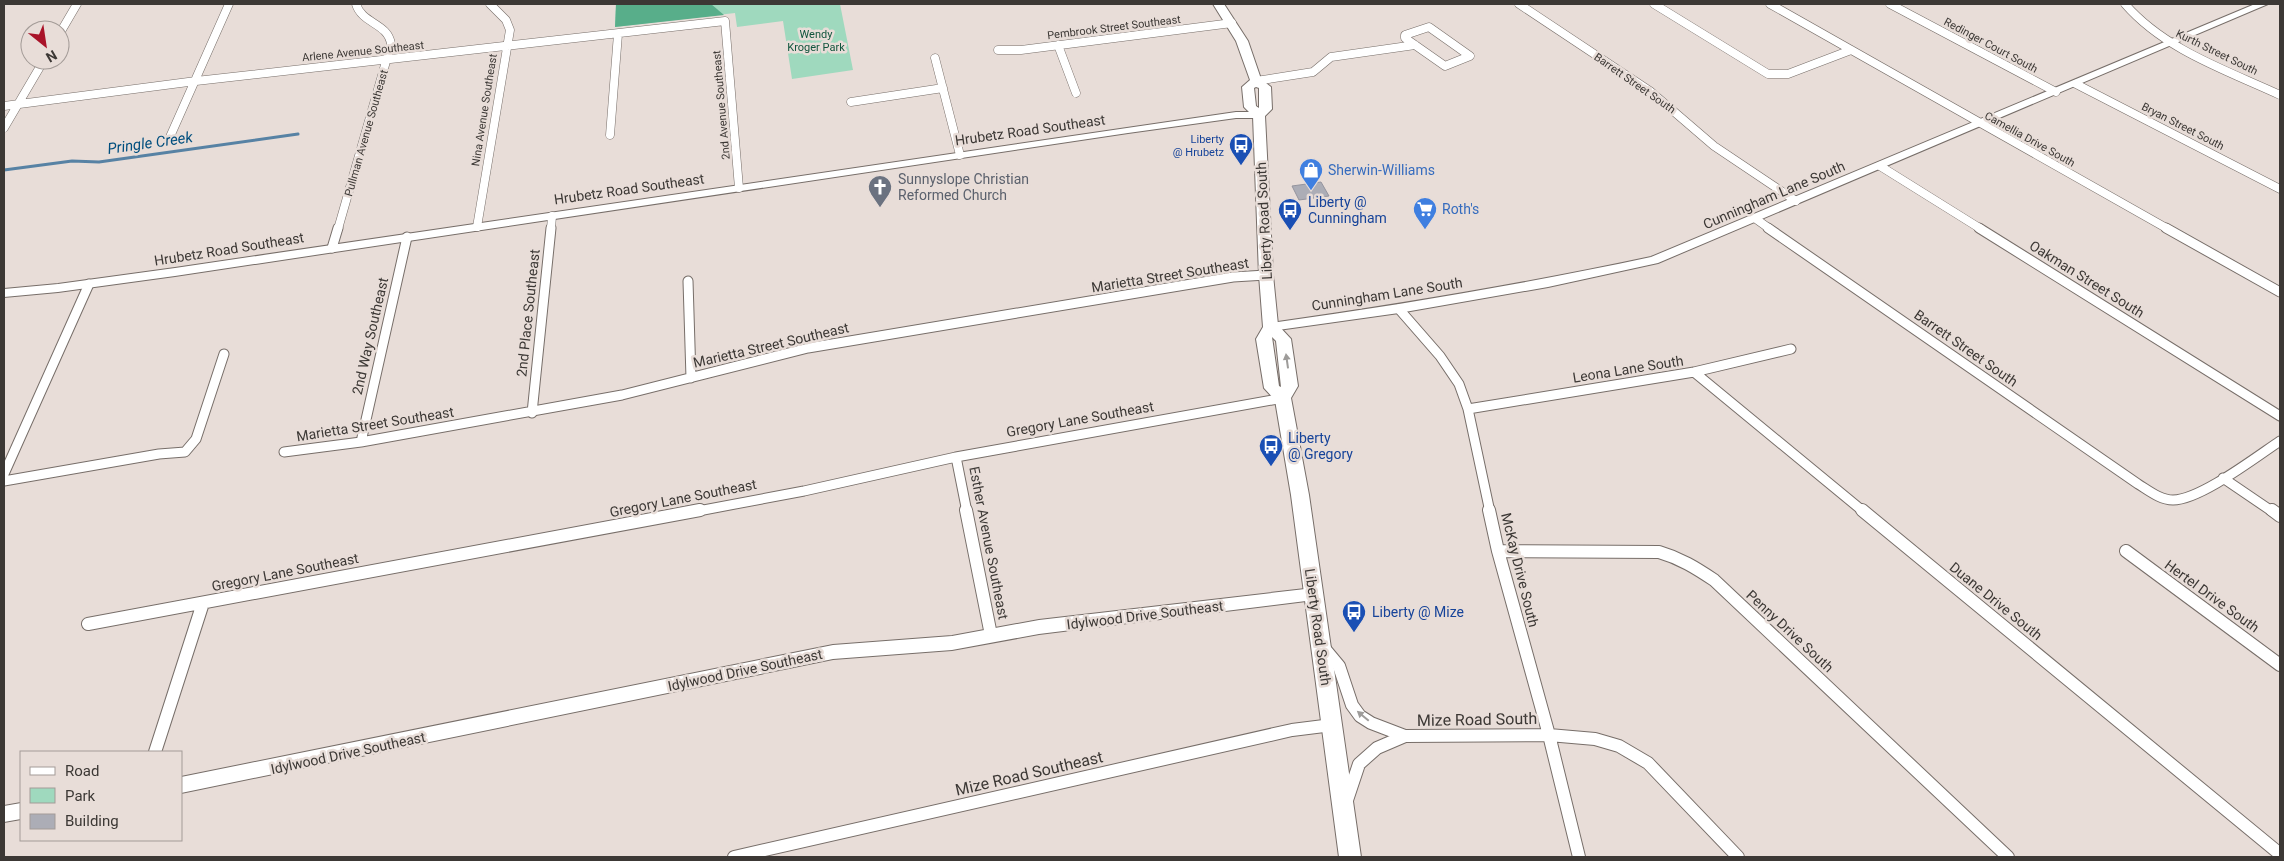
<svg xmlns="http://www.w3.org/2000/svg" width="2284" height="861" font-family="Roboto,sans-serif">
<rect width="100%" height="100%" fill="#e8ddd8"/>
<path fill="#9fd9be" d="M616,4H840L853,70L792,79L783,21L737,27L735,13L615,27Z"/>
<path fill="#58ae8a" d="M616,4H711L724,15L615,27Z"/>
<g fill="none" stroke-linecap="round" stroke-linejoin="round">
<path stroke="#5782a4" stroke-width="3" d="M4,170L72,161L99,162L298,134"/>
</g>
<path fill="#acadb6" stroke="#94949e" d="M1321,182L1329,196L1299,200L1292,186Z"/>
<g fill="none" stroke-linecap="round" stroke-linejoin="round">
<g stroke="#776e69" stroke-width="9">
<path id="minor-far2" d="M1519,4L1650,91L1714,146L1796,201
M1654,4L1768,74H1788L1851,50
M1770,4L2168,229
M1890,4L2056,92
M2125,4C2165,50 2226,70 2280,95
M1429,27L1470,56L1445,66L1405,38V35Z
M60,33L77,4
M1058,45L1076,93
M998,50H1021L1232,23
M935,58L960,155
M1256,81L1313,72L1331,57L1415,45
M2076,84L2280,189
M851,102L943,88
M4,106L196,81L725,21L739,188
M4,128L44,60
M610,135L618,34
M169,139L229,4
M1880,166L1981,229
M1756,219L1770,229
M477,227L510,30L506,20L490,4
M338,229L391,44C388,23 362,24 356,4
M551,229L552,216"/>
</g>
<g stroke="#776e69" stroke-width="11">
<path id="minor-far1" d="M1768,228L2138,484C2148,490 2160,500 2173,500C2200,500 2256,457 2280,441
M1979,228L2280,416
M2166,228L2280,292
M332,248L338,228
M688,281L691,378
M1399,309L1440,356L1459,384L1468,409L1490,512
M1694,372L1864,512
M1468,409L1694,372L1791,349
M532,413L551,228
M361,442L407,237
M284,452L361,442L622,395L808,348L1233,277L1266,275
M956,457L967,512
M4,474L89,284
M2223,478L2273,512
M4,481L159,454L185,452L196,439L224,354
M693,512L804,491L956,457L1283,398"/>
</g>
<g stroke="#776e69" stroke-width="14">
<path id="minor" d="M966,510L991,635
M1489,510L1498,551L1549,735L1579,857
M1862,510L2280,854
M2272,510L2280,516
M1498,551L1659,552C1680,558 1696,568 1714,580L2008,857
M2126,551L2280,665
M88,624L700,510
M1324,648L1339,666L1352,705L1360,716L1371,723L1405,736
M155,752L203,603
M1347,800L1359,764L1377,748L1405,736L1549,735L1595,739L1619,746L1648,763L1738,857
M734,857L1292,730L1332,725"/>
</g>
<g stroke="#776e69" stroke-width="2">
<path id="tertiary" d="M2255,4H2268L1658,263L1548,287L1399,313L1271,331L1265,327L1271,323C1399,305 1525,284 1651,257Z
M1236,112H1259L1264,115L1259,118H1236L1128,133L175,276L58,292L4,297V289L58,284L175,268Z
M1314,588L1319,589L1322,594L1319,599L1314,600L1039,634L952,650L833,659L181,793V777L833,645L952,636L1039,620Z
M21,803V819L4,822V806Z"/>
</g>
<g stroke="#776e69" stroke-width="2">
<path id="primary" d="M1213,4H1224L1248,41L1261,79L1271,87L1272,109L1265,116L1273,275L1278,325L1291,339L1298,386L1291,398L1309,495L1361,857H1339L1291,495L1275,400L1264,388L1256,339L1263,327L1259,275L1253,116L1244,107L1242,87L1250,80L1236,41ZM1256,87L1259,88V108L1256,106L1254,88ZM1272,337L1276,341L1281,387L1279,386Z"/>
</g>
<use href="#minor-far2" stroke="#fff" stroke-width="8"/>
<use href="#minor-far1" stroke="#fff" stroke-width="9"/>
<use href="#minor" stroke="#fff" stroke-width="12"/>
<use href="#tertiary" fill="#fff" fill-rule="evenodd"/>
<use href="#primary" fill="#fff" fill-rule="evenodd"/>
</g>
<defs><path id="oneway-solid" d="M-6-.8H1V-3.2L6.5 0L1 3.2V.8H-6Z" transform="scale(1.25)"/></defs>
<g fill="#9e9c9a">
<use href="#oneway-solid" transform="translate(1287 361) rotate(-98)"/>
<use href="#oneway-solid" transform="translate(1363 716) rotate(-140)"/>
</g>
<defs>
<g id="bus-pin" transform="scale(1.25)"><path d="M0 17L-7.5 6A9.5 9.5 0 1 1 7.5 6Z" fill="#1a4fb4" stroke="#e8ddd8"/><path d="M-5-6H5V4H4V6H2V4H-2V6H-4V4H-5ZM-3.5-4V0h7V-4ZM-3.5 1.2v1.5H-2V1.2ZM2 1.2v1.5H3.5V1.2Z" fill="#fff"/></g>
<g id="shop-pin" transform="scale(1.25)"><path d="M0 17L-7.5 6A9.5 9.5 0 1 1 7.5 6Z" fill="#3f7fe0" stroke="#e8ddd8"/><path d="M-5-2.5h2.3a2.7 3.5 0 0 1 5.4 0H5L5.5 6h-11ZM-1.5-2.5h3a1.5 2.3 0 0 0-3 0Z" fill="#fff"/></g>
<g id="church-pin" transform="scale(1.25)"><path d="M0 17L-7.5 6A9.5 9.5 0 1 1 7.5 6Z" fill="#6b7280" stroke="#e8ddd8"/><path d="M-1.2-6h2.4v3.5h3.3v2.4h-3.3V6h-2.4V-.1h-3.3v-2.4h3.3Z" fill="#fff"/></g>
<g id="supermarket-pin" transform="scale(1.25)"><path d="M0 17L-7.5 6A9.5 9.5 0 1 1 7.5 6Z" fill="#3f7fe0" stroke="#e8ddd8"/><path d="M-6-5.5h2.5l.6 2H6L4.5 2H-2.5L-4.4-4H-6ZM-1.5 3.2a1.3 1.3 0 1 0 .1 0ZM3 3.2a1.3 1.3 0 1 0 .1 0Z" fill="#fff"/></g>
</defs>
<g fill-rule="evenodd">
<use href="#bus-pin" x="1241" y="145"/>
<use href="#shop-pin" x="1311" y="170"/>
<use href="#church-pin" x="880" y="187"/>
<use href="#supermarket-pin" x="1425" y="209"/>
<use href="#bus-pin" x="1290" y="210"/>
<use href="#bus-pin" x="1271" y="446"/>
<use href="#bus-pin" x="1354" y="612"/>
</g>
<g text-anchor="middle" stroke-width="5" stroke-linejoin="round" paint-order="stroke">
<g font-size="11" fill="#3c3835" stroke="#e8ddd8">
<text transform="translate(1114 27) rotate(-7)" y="4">Pembrook Street Southeast</text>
<text transform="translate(1991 45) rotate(28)" y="4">Redinger Court South</text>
<text transform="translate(363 51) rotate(-6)" y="4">Arlene Avenue Southeast</text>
<text transform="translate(2217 52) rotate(26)" y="4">Kurth Street South</text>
<text transform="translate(1635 83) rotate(35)" y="4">Barrett Street South</text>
<text transform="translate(721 105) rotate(-95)" y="4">2nd Avenue Southeast</text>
<text transform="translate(484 110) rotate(-81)" y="4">Nina Avenue Southeast</text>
<text transform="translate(2183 126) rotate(27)" y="4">Bryan Street South</text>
<text transform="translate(366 133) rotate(-74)" y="4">Pullman Avenue Southeast</text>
<text transform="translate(2030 139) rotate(29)" y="4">Camellia Drive South</text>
</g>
<g font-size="11" fill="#11553d" stroke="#e8ddd8">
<text x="816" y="38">Wendy<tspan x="816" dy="13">Kroger Park</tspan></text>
</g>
<g font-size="11" fill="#164399" stroke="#e8ddd8" text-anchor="end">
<text x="1224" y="143">Liberty<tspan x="1224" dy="13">@ Hrubetz</tspan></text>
</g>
<g font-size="14" fill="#3c3835" stroke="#e8ddd8">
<text transform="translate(1030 130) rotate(-8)" y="5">Hrubetz Road Southeast</text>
<text transform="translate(629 189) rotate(-8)" y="5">Hrubetz Road Southeast</text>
<text transform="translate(1774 195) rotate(-23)" y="5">Cunningham Lane South</text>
<text transform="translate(1264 221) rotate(-93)" y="5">Liberty Road South</text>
<text transform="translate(229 249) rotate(-9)" y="5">Hrubetz Road Southeast</text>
<text transform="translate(1170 275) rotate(-9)" y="5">Marietta Street Southeast</text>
<text transform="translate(2087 279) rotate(32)" y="5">Oakman Street South</text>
<text transform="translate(1387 294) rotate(-9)" y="5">Cunningham Lane South</text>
<text transform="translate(528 313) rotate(-84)" y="5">2nd Place Southeast</text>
<text transform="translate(370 336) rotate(-77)" y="5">2nd Way Southeast</text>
<text transform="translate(771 345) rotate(-13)" y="5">Marietta Street Southeast</text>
<text transform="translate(1966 348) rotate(35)" y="5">Barrett Street South</text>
<text transform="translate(1628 369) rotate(-9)" y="5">Leona Lane South</text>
<text transform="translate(1080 419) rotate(-10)" y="5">Gregory Lane Southeast</text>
<text transform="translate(375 424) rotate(-9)" y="5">Marietta Street Southeast</text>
<text transform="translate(683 498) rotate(-11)" y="5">Gregory Lane Southeast</text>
<text transform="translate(989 543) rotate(79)" y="5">Esther Avenue Southeast</text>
<text transform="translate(1520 570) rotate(76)" y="5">McKay Drive South</text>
<text transform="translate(285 572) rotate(-11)" y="5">Gregory Lane Southeast</text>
<text transform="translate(2212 596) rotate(36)" y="5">Hertel Drive South</text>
<text transform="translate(1996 601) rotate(39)" y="5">Duane Drive South</text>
<text transform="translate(1145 615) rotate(-7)" y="5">Idylwood Drive Southeast</text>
<text transform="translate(1318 627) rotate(82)" y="5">Liberty Road South</text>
<text transform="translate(1790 631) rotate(43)" y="5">Penny Drive South</text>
<text transform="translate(745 670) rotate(-12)" y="5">Idylwood Drive Southeast</text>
<text transform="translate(348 753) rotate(-12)" y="5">Idylwood Drive Southeast</text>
</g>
<g font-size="14" fill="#366cbe" stroke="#e8ddd8" text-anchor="start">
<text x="1328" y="175">Sherwin-Williams</text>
<text x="1442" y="214">Roth's</text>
</g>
<g font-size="14" fill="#5b616d" stroke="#e8ddd8" text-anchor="start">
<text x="898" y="184">Sunnyslope Christian<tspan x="898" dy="16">Reformed Church</tspan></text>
</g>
<g font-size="14" fill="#164399" stroke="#e8ddd8" text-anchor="start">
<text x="1308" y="207">Liberty @<tspan x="1308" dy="16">Cunningham</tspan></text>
<text x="1288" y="443">Liberty<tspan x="1288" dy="16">@ Gregory</tspan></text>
<text x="1372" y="617">Liberty @ Mize</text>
</g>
<g font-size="15" font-style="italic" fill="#004e7e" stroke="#e8ddd8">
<text transform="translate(150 143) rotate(-8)" y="5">Pringle Creek</text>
</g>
<g font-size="16" fill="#3c3835" stroke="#e8ddd8">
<text transform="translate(1477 719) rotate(-1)" y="6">Mize Road South</text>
<text transform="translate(1029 773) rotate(-13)" y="6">Mize Road Southeast</text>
</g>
</g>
<rect width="2284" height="861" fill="none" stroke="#3c3835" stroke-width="10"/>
<rect x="20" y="751" width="162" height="90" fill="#e8ddd8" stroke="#a39b97"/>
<rect x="30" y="767" width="25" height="8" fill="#ffffff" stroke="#a39b97"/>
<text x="65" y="776" font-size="15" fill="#3c3835">Road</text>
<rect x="30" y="788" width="25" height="15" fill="#9fd9be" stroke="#a39b97"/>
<text x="65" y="801" font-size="15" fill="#3c3835">Park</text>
<rect x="30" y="814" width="25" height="15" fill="#acadb6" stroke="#a39b97"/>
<text x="65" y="826" font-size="15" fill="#3c3835">Building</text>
<g transform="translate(45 45) rotate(150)"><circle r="24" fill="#e8ddd8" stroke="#a39b97"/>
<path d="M0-4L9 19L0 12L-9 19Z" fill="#a91329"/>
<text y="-8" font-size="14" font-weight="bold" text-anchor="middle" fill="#3c3835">N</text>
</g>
</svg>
